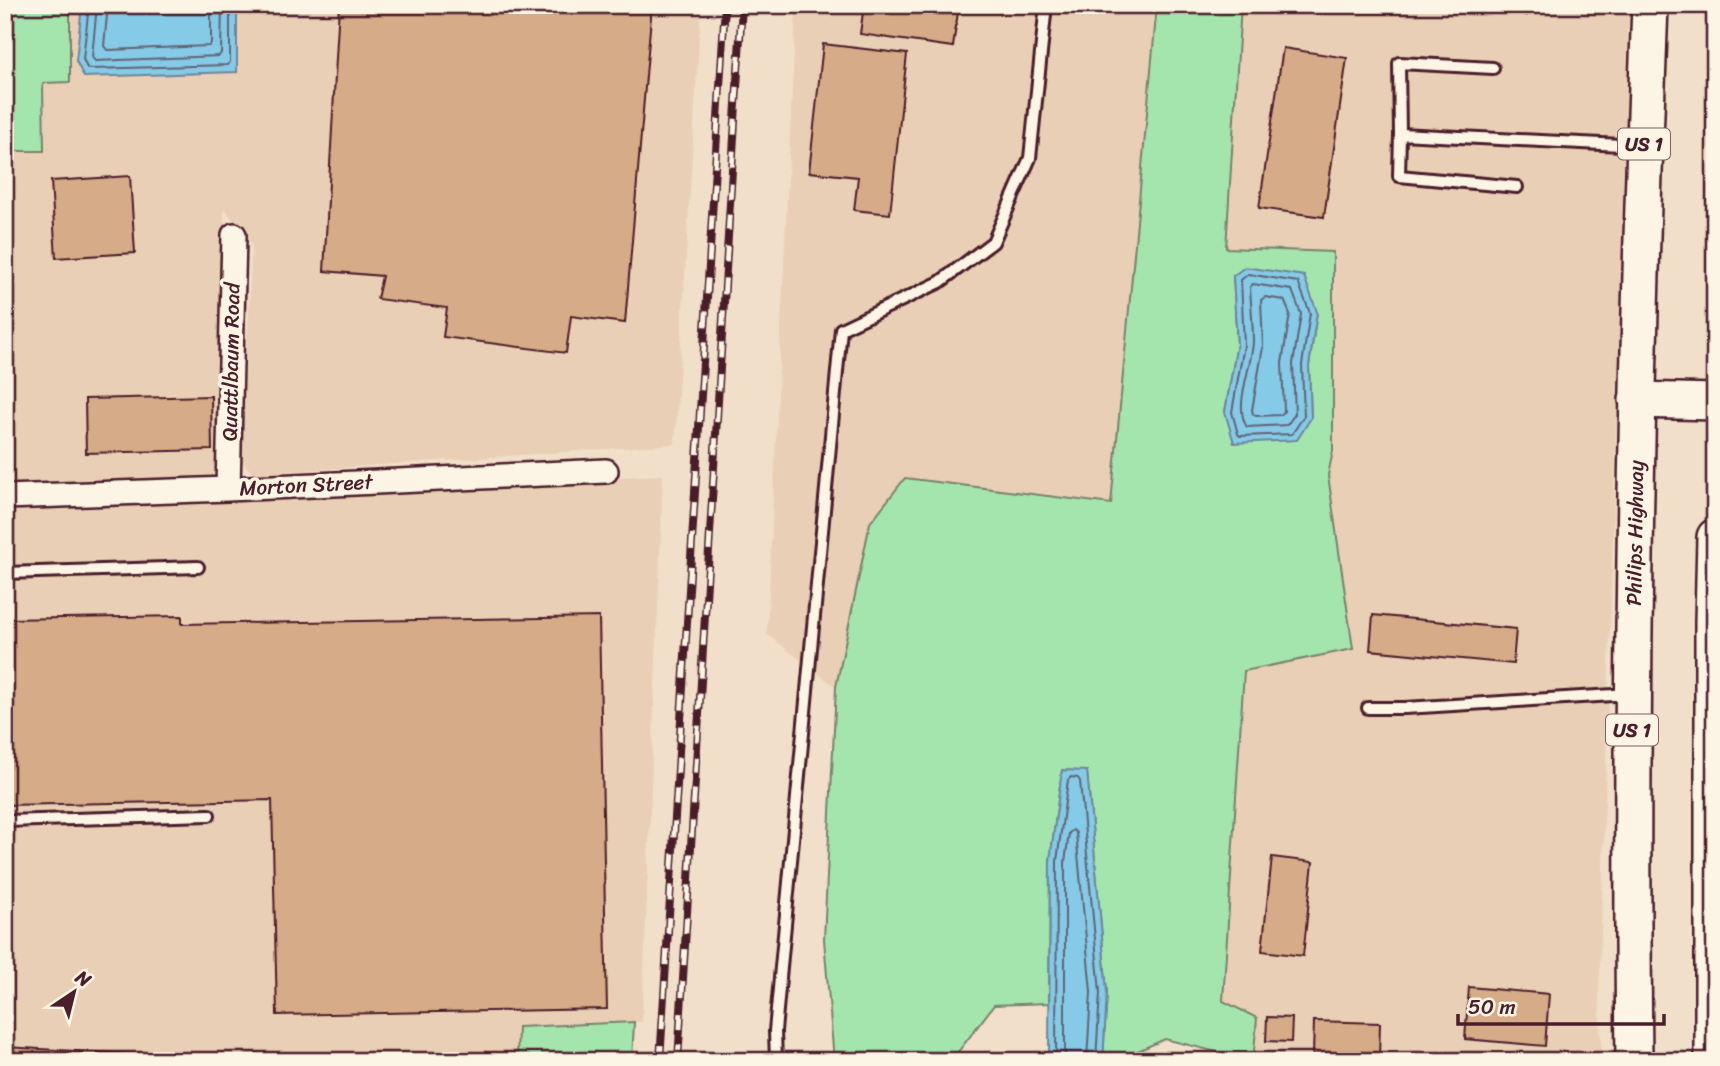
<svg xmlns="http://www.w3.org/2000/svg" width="1720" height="1066" font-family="Sriracha,sans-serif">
<rect width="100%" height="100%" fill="#f1dfc9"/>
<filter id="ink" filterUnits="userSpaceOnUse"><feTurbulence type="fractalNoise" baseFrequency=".0143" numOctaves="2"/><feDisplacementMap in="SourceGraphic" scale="14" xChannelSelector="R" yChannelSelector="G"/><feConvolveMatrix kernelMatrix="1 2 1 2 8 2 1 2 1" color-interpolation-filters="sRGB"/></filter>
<g filter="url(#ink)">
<path fill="#e9cfb5" d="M70,5H82L76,61L84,77L237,72V5H701L675,444L253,474L241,460L252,245L224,208L223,455L212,477L5,485V151H44L43,82H70Z
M796,5H1157L1111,504L905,478L870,523L836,687L767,634Z
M1241,5H1629L1599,996L1602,1061H1356L1355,1059L1253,1061L1257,1018L1223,1001L1244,670L1353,648L1328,475L1333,451V252L1226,248Z
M663,475L642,1022L518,1027L517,1061H5V507Z"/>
<path fill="#a4e5ae" stroke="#77826c" stroke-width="2" fill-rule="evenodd" d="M5,5H70V82L43,83L44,151H5Z
M1157,5H1241L1226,248L1333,252V451L1328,475L1353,649L1244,671L1223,1001L1257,1018L1253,1061L1165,1039L1115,1061H1103L1107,992L1087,772L1062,770L1050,861L1049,1003L994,1005L951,1061H834L824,939L836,687L870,523L905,478L1111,504ZM1233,276L1317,312L1309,366L1311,418L1225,412L1237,344Z
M634,1022L632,1061H517L518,1027Z"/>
<path fill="#85cae6" stroke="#6d869b" stroke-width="2" d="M82,5H237V72L84,77L76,61Z
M1245,267L1304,276L1317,312L1309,366L1311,418L1297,440L1234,443L1225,412L1237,344L1233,276Z
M1062,770L1087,771L1107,992L1103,1061H1049L1050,861Z"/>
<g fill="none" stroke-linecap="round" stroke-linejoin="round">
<path stroke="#626376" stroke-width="2" d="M89,5L83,59L87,68L90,69L228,65L230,62V5
M97,5L92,57L95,61L219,56L221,53L222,5
M108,5L104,46L107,50L209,46L211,43V5
M1248,274L1298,282L1310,313L1302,365L1304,416L1292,434L1240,436L1238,434L1232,412L1244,345L1241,280Z
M1253,284L1292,290L1301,314L1293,364L1295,414L1287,425L1247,427C1233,407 1252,366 1253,342C1253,324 1251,306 1250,287Z
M1265,297L1284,300L1290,314L1282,363L1284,411L1281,415L1256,416L1253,414L1252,410L1263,347L1261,300Z
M1056,1061L1057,861L1068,780L1071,777L1078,778L1080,781L1100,992L1096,1061
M1065,1061V862L1069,833L1073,830L1076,833L1091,992L1087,1061"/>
</g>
<path fill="#d6ab87" stroke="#4a1f2b" stroke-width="2" d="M339,5H652L625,323L571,316L566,353L443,337L447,308L377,299L382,276L324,271Z
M864,5H959L953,47L860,34Z
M1489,5H1529L1527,15L1489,7Z
M823,44L907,54L890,214L854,210L858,177L809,172Z
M1283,48L1347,58L1324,217L1259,208Z
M130,176L135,253L56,258L51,181Z
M5,280H10L6,459H5Z
M211,396L212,450L86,453L85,399Z
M1373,615L1516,629L1513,664L1370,650Z
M182,616V624L599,617L607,1009L277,1015L272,800L5,805V619Z
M1272,857L1313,862L1303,956L1262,951Z
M1469,987L1549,994L1545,1046L1465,1039Z
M1267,1017L1292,1018L1291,1042L1266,1041Z
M1314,1021L1380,1023L1379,1058L1313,1055Z
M5,1047L252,1061H5Z"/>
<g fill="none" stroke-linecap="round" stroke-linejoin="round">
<g stroke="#4a1f2b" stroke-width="16">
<path id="service" d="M1493,68L1399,63L1400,134L1642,146
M1400,134L1399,176L1517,187
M5,573L198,567
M1368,708H1405L1630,694
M5,821L209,815
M776,1061L775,1031L841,329L940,282L993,242L1030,158L1046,5"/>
</g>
<g stroke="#4a1f2b" stroke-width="28">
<path id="minor" d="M228,489L234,235
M5,497L228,489L606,471"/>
</g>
<g stroke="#4a1f2b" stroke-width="40">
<path id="primary" d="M1637,400L1715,402
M1634,1061C1630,709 1636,357 1650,5
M1713,1061V621L1715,537"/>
</g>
<use href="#service" stroke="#fcf5e5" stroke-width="10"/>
<use href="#minor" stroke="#fcf5e5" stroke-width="23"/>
<use href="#primary" stroke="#fcf5e5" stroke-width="35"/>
<g stroke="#4a1f2b" stroke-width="8">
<path id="rail" d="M660,1061L725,5
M678,1061L742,5"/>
</g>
<use href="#rail" stroke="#fcf5e5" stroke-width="5" stroke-dasharray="16" stroke-linecap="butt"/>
</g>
</g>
<g text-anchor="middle" stroke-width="7" stroke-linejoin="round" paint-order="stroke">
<g fill="#fcf5e5" stroke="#7f5f63" stroke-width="2">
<rect x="1618" y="128.5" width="52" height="31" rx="5"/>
<rect x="1606" y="714.5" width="52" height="31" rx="5"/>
</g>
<g font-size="19" font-weight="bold" fill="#4a1f2b">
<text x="1644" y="151">US 1</text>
<text x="1632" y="737">US 1</text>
</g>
<g font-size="21" fill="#4a1f2b" stroke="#fcf5e5">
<text transform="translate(231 362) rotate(-89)" y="7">Quattlbaum Road</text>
<text transform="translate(306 485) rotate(-3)" y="7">Morton Street</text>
<text transform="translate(1635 533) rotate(-89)" y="7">Philips Highway</text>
</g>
</g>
<rect width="1720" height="1066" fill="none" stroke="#fcf5e5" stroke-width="28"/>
<rect x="14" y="14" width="1692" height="1038" fill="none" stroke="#4a1f2b" stroke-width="2.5" filter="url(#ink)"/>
<g transform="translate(74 992) rotate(35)" stroke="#fcf5e5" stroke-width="5" paint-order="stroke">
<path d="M0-5L12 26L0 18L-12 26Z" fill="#4a1f2b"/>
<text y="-10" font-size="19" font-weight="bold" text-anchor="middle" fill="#4a1f2b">N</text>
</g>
<path d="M1458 1014v10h206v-10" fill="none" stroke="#4a1f2b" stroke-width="3.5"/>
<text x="1468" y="1014" font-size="21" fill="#4a1f2b" stroke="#fcf5e5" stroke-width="5" paint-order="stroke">50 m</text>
</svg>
